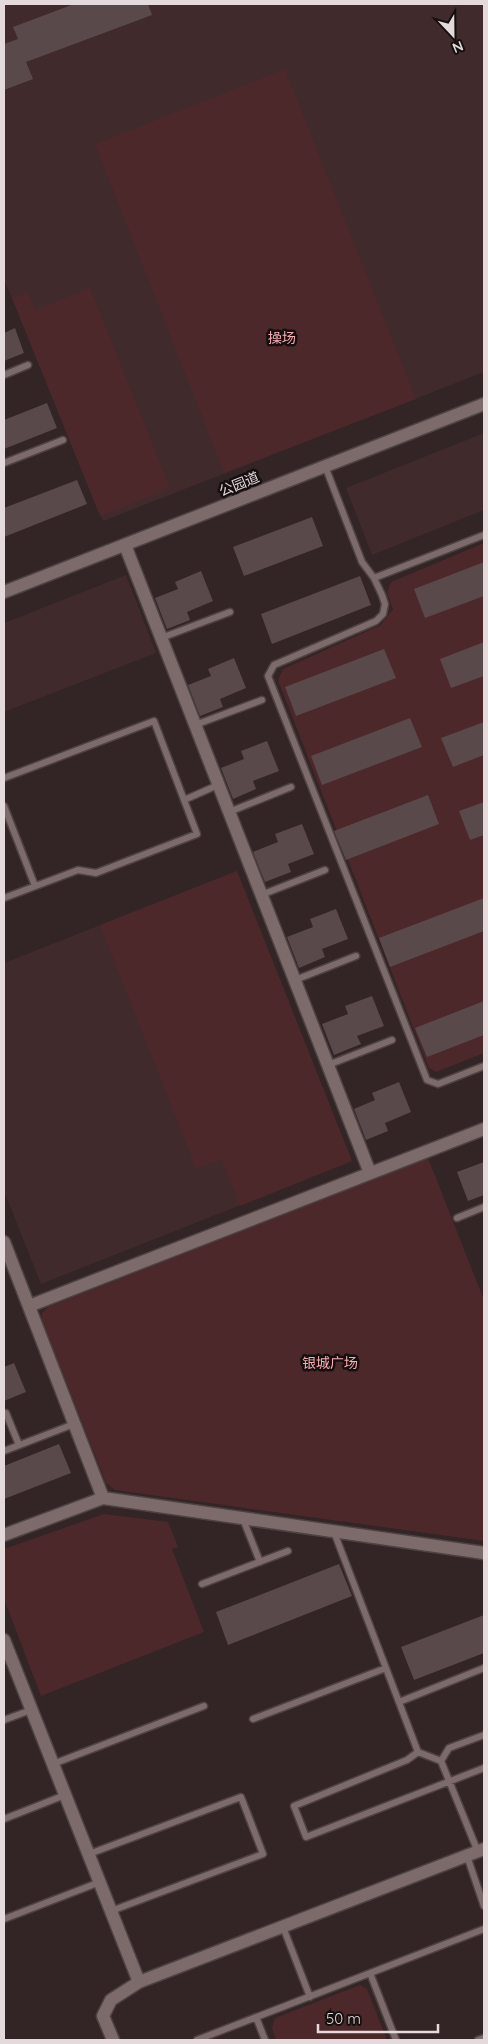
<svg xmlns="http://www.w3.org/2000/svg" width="488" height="2044" font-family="Quicksand,'Noto Sans SC',sans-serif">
<rect width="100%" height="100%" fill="#332425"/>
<path fill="#402a2b" d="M4,4H484V372L103,521L4,279Z
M484,433V510L372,555L346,488Z
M126,575L156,653L4,712V623Z
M237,871L352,1161L41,1284L4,1191V963Z"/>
<path fill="#4c282b" d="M285,69L416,399L224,473L95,144Z
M90,288L170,488L100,516L12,298L28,292L35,310Z
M484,543V1053L436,1072L429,1068L278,680L283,669L381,625L393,609L387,593L391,582Z
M237,871L352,1161L240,1206L221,1159L196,1169L100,925Z
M428,1158L484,1300V1541L115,1490L106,1483L42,1320V1313L48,1307Z
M104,1514L168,1522L178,1547L172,1549L204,1632L41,1696L4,1599V1549Z
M360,1985L367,1989L387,2040H276L272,2028L275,2018Z"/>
<path fill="#5a494a" d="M74,4H148L152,15L26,62L33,79L4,90V44L18,39L13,27Z
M15,328L24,353L4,361V333Z
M47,403L57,428L4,449V420Z
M77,480L87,504L4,537V508Z
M312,517L323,546L244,576L233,547Z
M484,562V596L425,618L414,589Z
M201,571L213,601L187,612L190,620L167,629L155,598L178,589L175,582Z
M360,576L371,605L272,644L261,614Z
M484,642V676L451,688L440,659Z
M384,649L396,678L296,716L285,687Z
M234,658L246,688L220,699L223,707L200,716L188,685L211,676L208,669Z
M410,718L422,747L322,785L311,756Z
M484,722V755L453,767L441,738Z
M267,741L279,771L253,781L256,789L233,799L221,768L244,759L241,751Z
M428,795L439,824L346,860L334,831Z
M484,802V835L470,840L459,811Z
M302,824L314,854L288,864L291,872L265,882L253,852L278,842L275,834Z
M484,898V931L390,967L379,938Z
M336,909L348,939L322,949L325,957L299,968L287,937L313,927L310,919Z
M372,996L384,1026L357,1036L361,1044L334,1055L322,1024L348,1014L345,1006Z
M484,1001V1035L427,1057L415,1028Z
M399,1082L411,1112L385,1123L388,1131L366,1140L354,1109L375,1100L372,1093Z
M484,1162V1195L468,1201L457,1172Z
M14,1363L26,1392L4,1401V1367Z
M59,1444L71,1473L4,1499V1466Z
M339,1564L352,1596L228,1645L216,1612Z
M484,1615V1653L414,1680L401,1647Z"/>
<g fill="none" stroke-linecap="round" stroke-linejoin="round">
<g stroke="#4f4243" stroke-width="9">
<path id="lane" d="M4,375L28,365
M4,463L63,440
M325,466L362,562L374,578L382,595L385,604L383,614L376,621L274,665L268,676L427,1080L438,1084L484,1066
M374,578L484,535
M161,638L230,612
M195,725L262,700
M4,778L154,721L197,834L96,873L78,870L4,898
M184,800L218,785
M4,806L35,886
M229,812L291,787
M261,895L325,870
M295,980L356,956
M328,1065L392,1040
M457,1218L484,1207
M4,1413H6L19,1445
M4,1451L74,1424
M243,1519L260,1562
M334,1532L418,1752L441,1761L478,1852
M202,1584L288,1551
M399,1702L484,1668
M253,1719L386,1668
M4,1720L31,1710
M418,1752L407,1760L294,1806L306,1837L484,1768
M441,1761L449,1748L484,1735
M53,1764L204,1706
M4,1819L65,1795
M89,1854L241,1797L263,1854L111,1911
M467,1856L484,1906
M4,1919L100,1882
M283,1927L310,1997
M370,1973L396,2040
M256,2017L265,2040
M197,2040L484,1929
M478,2040L484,2038"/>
</g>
<g stroke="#4f4243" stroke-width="15">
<path id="street" d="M125,545L370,1173
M4,1242L103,1498
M29,1306L484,1129
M4,1535L103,1498L484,1553
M4,1640L139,1982L484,1849
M113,2040L103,2016L111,2000L139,1982"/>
</g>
<g stroke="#4f4243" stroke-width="15">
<path id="secondary" d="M4,592L484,404"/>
</g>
<use href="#lane" stroke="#7d6b6c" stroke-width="6"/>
<use href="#street" stroke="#7d6b6c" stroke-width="12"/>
<use href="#secondary" stroke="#7d6b6c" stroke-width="12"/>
</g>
<g text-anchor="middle" stroke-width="5" stroke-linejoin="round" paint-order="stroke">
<g font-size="14" fill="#f8adb2" stroke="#160f0f">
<text x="282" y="343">操场</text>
<text x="330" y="1368">银城广场</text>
</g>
<g font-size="14" fill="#e5dadb" stroke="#160f0f">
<text transform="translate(239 484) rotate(-22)" y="5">公园道</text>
</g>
</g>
<rect width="488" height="2044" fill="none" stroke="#e5dadb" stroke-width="10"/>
<g transform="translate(453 35) rotate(158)" stroke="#160f0f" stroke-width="4" paint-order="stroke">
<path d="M0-4L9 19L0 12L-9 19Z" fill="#e5dadb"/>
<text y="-8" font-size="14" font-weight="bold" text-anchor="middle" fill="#e5dadb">N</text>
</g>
<path d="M318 2024v8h120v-8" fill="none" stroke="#e5dadb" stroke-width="2.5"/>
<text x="326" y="2024" font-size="15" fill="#e5dadb" stroke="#160f0f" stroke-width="4" paint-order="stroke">50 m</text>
</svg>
